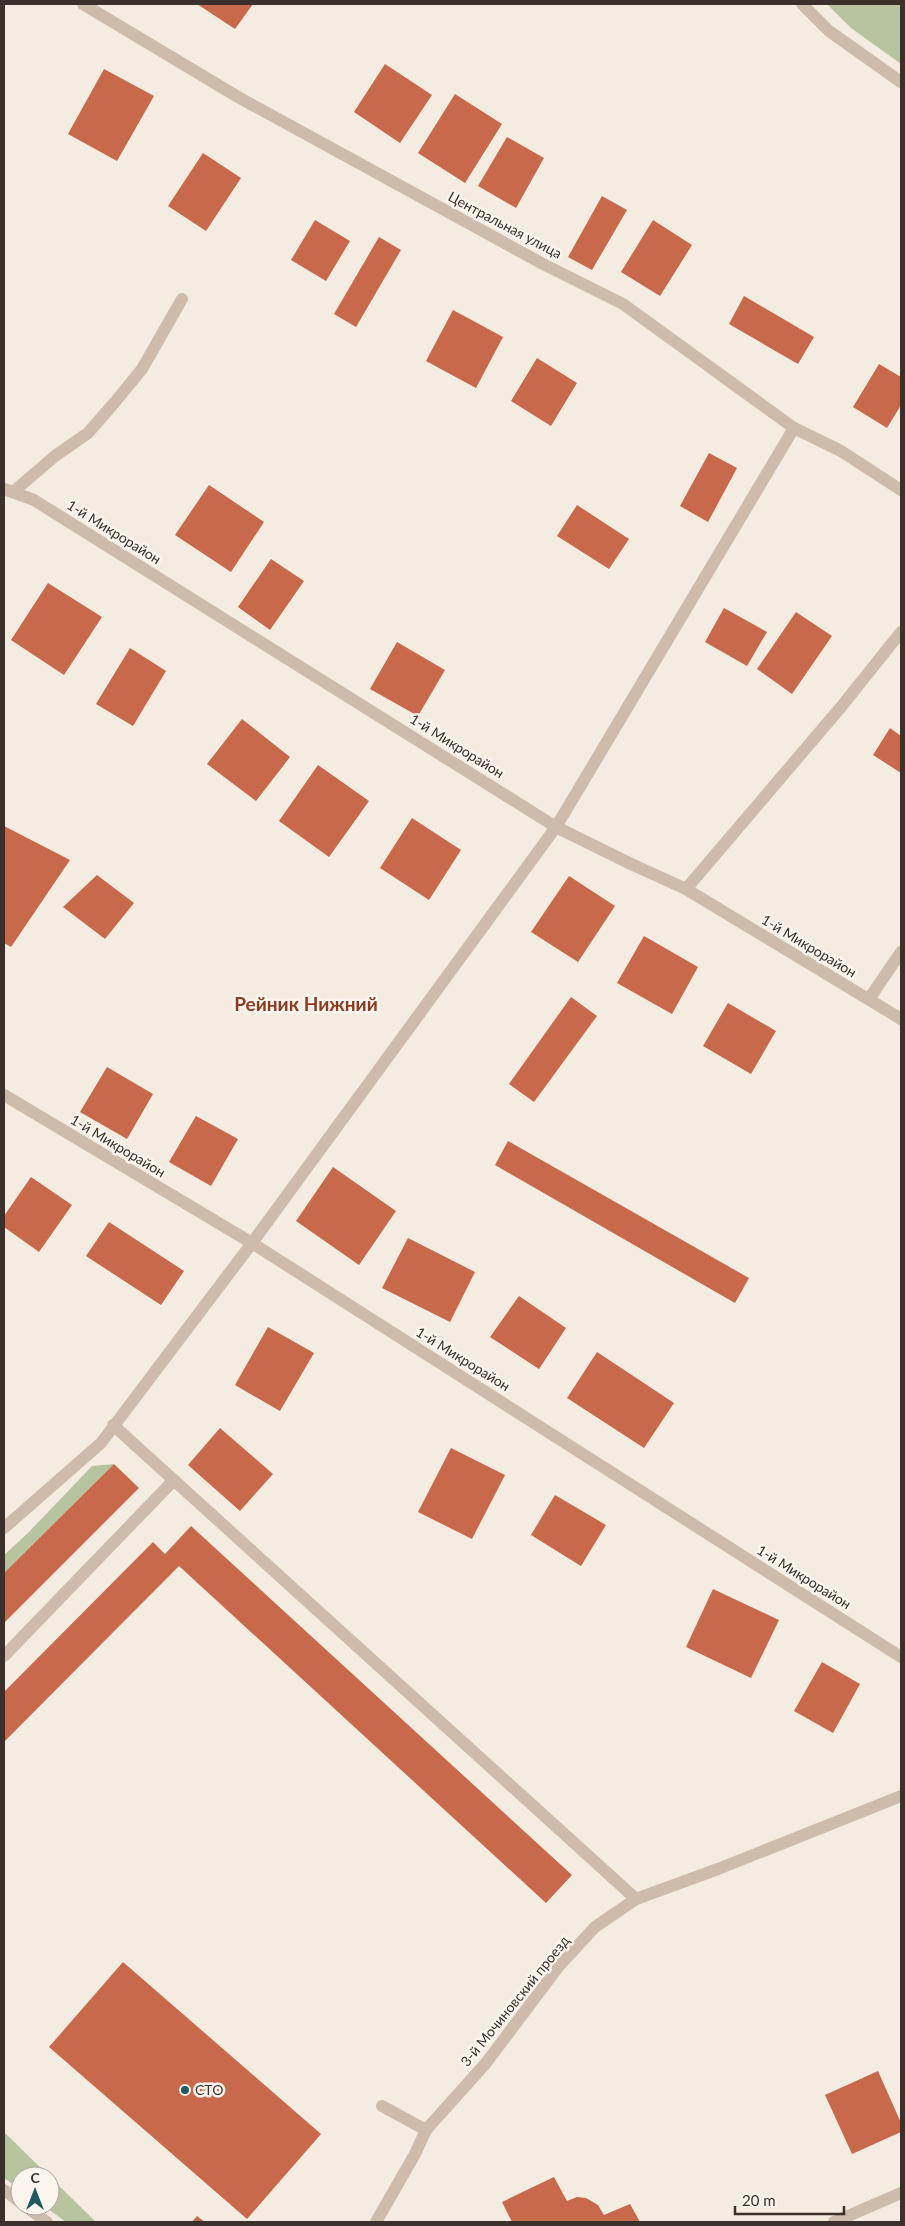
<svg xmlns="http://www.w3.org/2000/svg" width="905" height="2226" font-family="Lato,sans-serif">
<rect width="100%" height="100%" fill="#f4ebe1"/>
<path fill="#b8c4a0" d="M827,4H901V64L851,28Z
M114,1464L4,1573V1555L28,1533L92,1466Z
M4,2132L49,2176H20V2189L4,2178Z
M50,2177L96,2222H66L44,2206H50Z"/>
<path fill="#c8694b" d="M197,4H253L235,29Z
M385,64L432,95L400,143L354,112Z
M104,69L154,96L117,161L68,134Z
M455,94L502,124L465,183L418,153Z
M507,137L544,158L516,208L478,186Z
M203,153L241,178L206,231L168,206Z
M602,196L627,210L592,270L568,257Z
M315,220L350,241L326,281L291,260Z
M653,220L692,245L660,296L621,272Z
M379,237L401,250L356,327L334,314Z
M744,296L814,337L798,364L729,324Z
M453,310L503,337L476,388L426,361Z
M537,358L577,383L551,426L511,401Z
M879,364L901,377V405L887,428L853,407Z
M709,453L737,468L708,522L680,506Z
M209,485L264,522L231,572L175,535Z
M577,505L629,539L609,569L557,536Z
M271,559L304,581L270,630L238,607Z
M48,583L102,617L64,675L11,640Z
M724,608L767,632L747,666L705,642Z
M796,612L832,636L792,694L757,669Z
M397,642L445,670L418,716L370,689Z
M130,648L166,671L133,726L96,704Z
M242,719L290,757L256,801L207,764Z
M890,728L901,736V773L873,755Z
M318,765L369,801L329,857L279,821Z
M412,818L461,850L429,900L380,868Z
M4,826L70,860L11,947L4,943Z
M97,875L134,903L105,939L63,907Z
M569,876L615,906L578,962L531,932Z
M644,936L698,967L672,1014L617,983Z
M571,997L597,1016L534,1102L509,1084Z
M728,1003L776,1031L751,1074L703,1046Z
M107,1067L153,1094L127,1139L80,1112Z
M196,1116L238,1139L211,1186L169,1162Z
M508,1141L749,1278L735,1303L495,1165Z
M333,1167L396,1211L359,1265L296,1221Z
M31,1177L72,1205L39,1252L4,1227V1216Z
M109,1222L184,1271L161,1305L86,1256Z
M408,1238L475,1272L450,1322L382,1288Z
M519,1296L566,1328L539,1369L490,1337Z
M268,1327L314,1353L280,1411L235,1385Z
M597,1352L674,1403L644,1448L567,1398Z
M220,1428L273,1474L240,1511L188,1465Z
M451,1448L505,1475L472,1539L418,1512Z
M114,1464L139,1488L4,1623V1573Z
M555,1495L606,1525L581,1566L531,1535Z
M191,1526L572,1875L546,1903L179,1566L4,1742V1692L153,1542L165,1554Z
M713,1589L779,1620L751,1678L686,1647Z
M822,1662L860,1684L833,1733L794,1711Z
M123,1962L321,2134L247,2219L49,2047Z
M878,2071L901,2123V2132L852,2154L825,2095Z
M554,2177L567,2201L577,2197L586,2198L598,2205L604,2215L630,2204L640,2222H512L502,2202Z
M197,2216L205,2222H192Z"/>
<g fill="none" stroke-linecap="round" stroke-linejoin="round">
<path stroke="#cdbbac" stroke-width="12" d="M13,492L55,456L88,433L115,402L142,369L182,299
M686,889L841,707L901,632
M869,999L901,952
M252,1243L556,827L794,428
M4,1656L174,1480
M382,2106L426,2130"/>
<path stroke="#cdbbac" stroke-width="12" d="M83,4L238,97L543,264L623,304L794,428L841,451L901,490
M802,4L829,31L901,82
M4,489L34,500L556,827L629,863L686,889L901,1019
M4,1095L252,1243L901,1657
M113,1425L636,1899
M4,1528L101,1443L252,1243
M4,2190L20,2202
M25,2206L47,2222
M376,2222L415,2154L426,2130L486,2063L559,1966L595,1927L636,1899L718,1869L901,1796
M834,2222L901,2193"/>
</g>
<circle fill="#1f5a5e" stroke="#fbf5ee" stroke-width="2" cx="185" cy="2090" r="5"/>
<g text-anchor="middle" stroke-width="5" stroke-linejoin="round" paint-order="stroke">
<g font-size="14" fill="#3b302b" stroke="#fbf5ee">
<text transform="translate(505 225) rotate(28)" y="5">Центральная улица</text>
<text transform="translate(114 532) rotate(32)" y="5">1-й Микрорайон</text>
<text transform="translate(457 746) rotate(32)" y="5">1-й Микрорайон</text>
<text transform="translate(809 946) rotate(31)" y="5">1-й Микрорайон</text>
<text transform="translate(118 1146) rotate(31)" y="5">1-й Микрорайон</text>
<text transform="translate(463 1359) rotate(32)" y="5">1-й Микрорайон</text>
<text transform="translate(804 1577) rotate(32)" y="5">1-й Микрорайон</text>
<text transform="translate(515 2001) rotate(-51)" y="5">3-й Мочиновский проезд</text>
</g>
<g font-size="14" fill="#3b302b" stroke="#fbf5ee" text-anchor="start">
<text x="195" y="2095">СТО</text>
</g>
<g font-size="19" font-weight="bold" fill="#8c3b22" stroke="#fbf5ee">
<text x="306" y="1011">Рейник Нижний</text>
</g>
</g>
<rect width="905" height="2226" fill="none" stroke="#3b302b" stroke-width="10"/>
<g transform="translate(35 2191)"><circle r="24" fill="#fbf5ee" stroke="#aea6a0"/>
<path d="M0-4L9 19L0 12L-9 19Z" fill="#1f5a5e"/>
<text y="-8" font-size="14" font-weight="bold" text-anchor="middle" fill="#3b302b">С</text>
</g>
<path d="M735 2206v8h109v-8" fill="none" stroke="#3b302b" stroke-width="2.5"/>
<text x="742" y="2206" font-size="15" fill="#3b302b" stroke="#fbf5ee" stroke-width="4" paint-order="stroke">20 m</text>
</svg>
